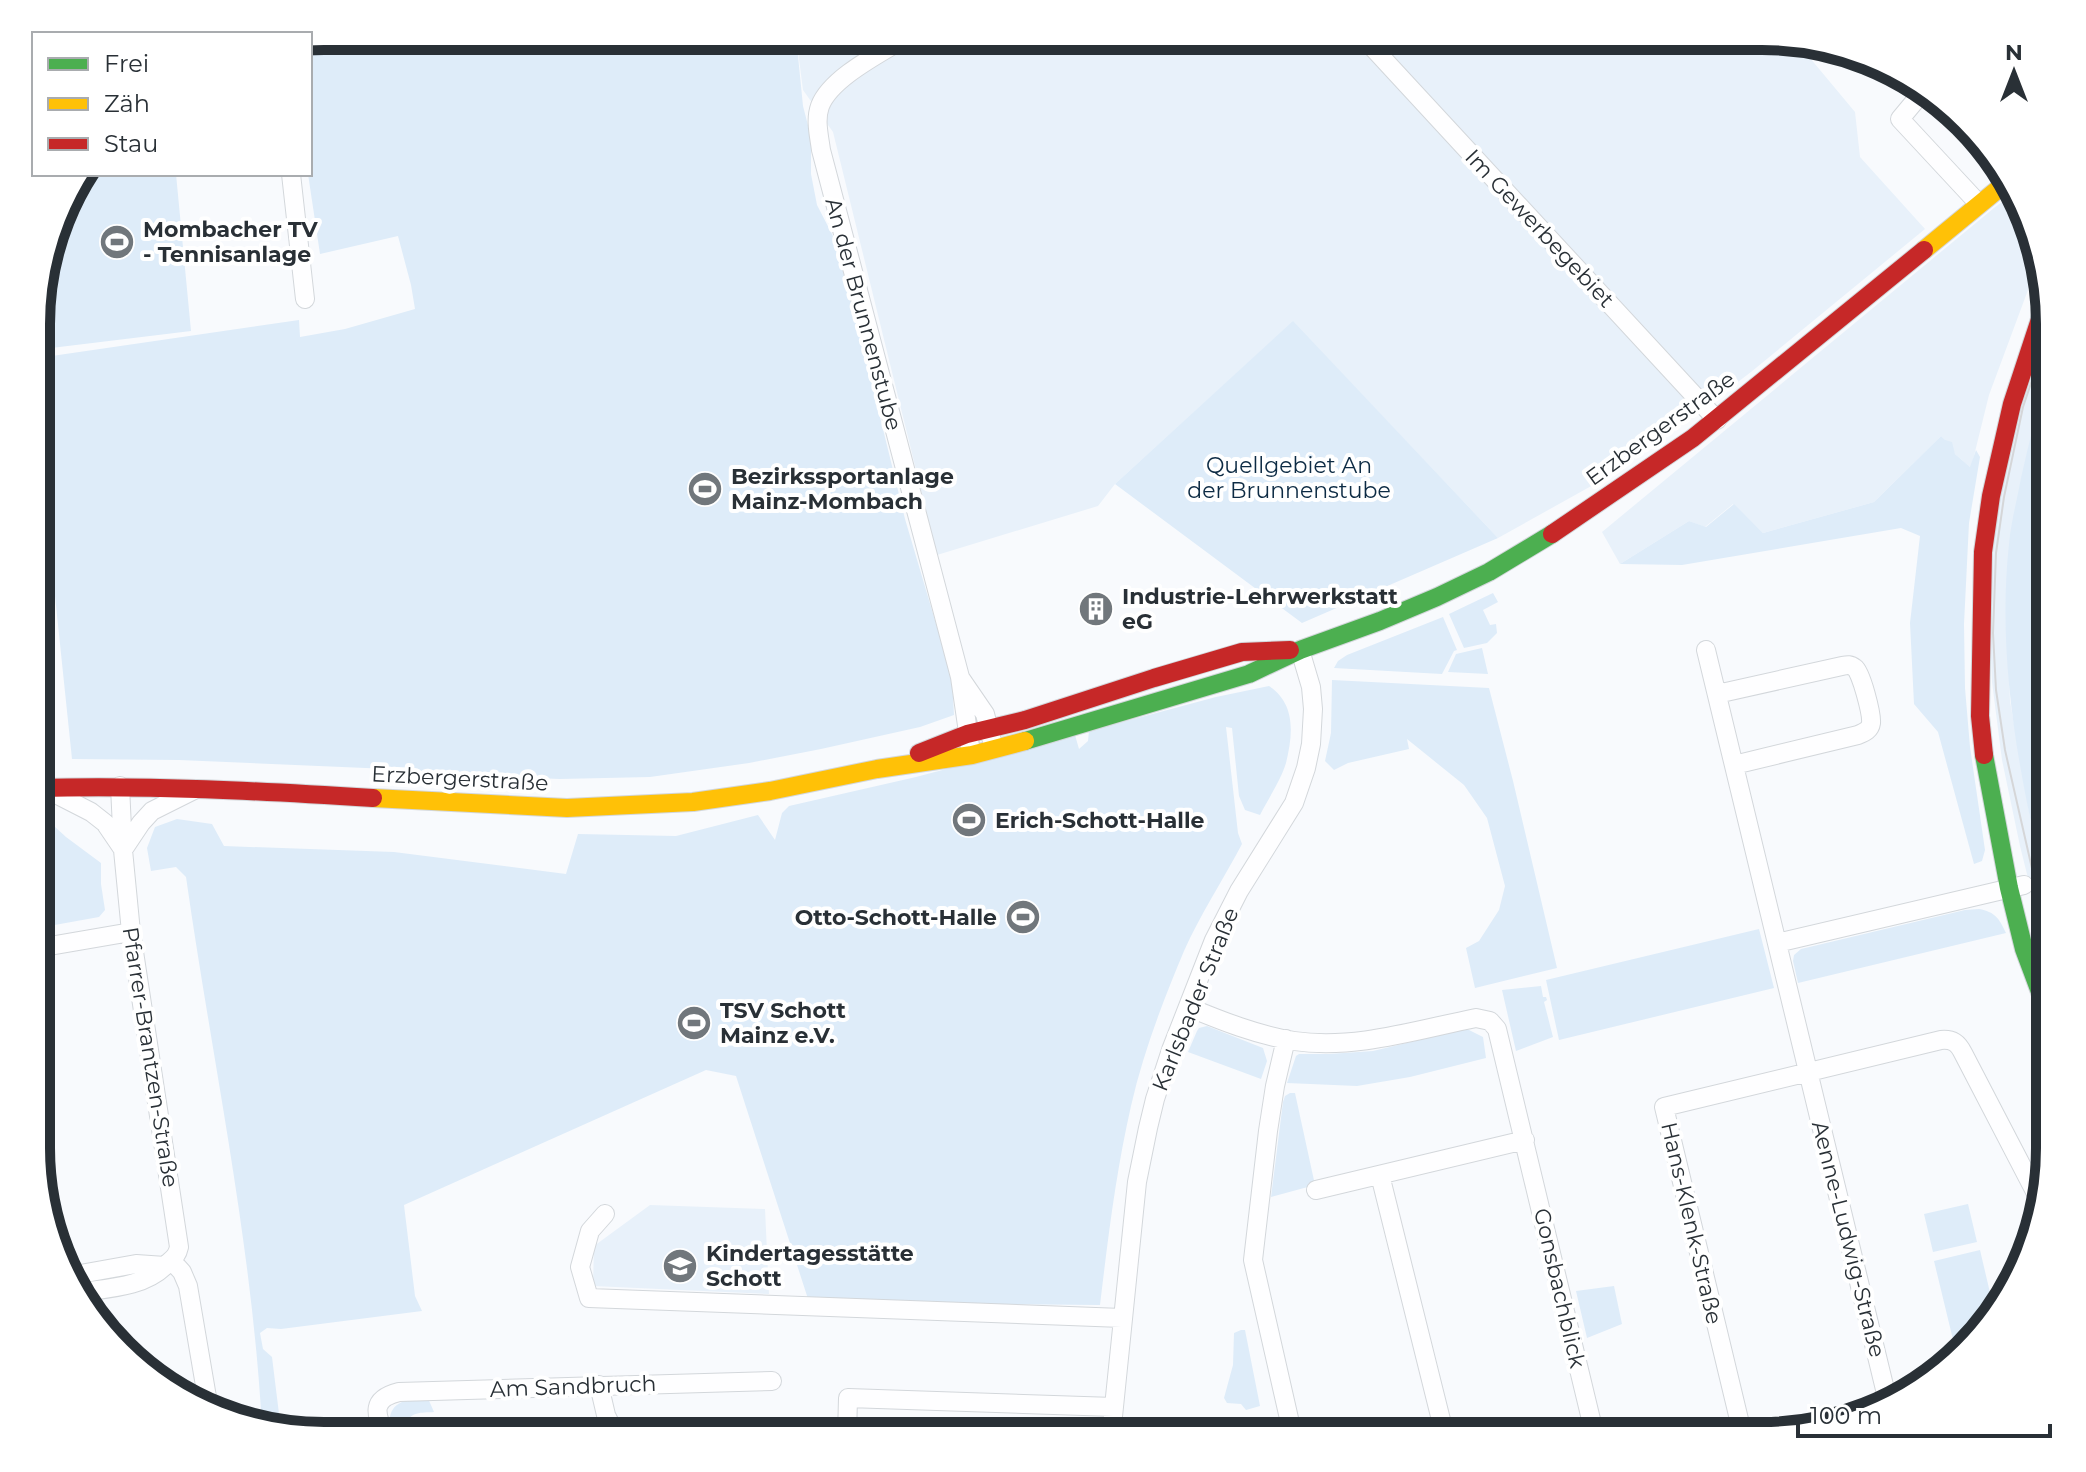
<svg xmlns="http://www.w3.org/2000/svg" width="2086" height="1472" font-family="Montserrat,sans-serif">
<rect width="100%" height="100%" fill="#f8fafd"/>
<path fill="#e8f1fa" d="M796,36L1780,37L1795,40L1855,112L1860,157L1925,229L1751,372L1672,432L1611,475L1498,538L1293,322L1115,484L1098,506L937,555L833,132L803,90Z
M2021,199L2038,263L1989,395L1971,468L1955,454L1952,448L1941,436L1874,502L1763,533L1733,504L1705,527L1689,521L1620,564L1602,532L1994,208L2002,202Z
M2049,318V372L2041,396L2006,612L2010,701L2031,823L2049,901V963L2020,846L2002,760L1992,682L1989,613L1996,515L2024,392Z
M2049,401V769L2040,701L2035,603L2041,471L2045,422Z
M650,1205L765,1209L769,1294L593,1286L594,1246Z"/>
<path fill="#deecf9" d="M324,36H796L803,106L811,137V174L817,205L834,238L848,286L905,519L952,678L954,715L920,727L821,749L749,763L650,777L560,779L480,776L389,769L179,760L72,759L38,433V358L299,320L300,337L345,329L415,309L411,285L398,236L320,254L308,174H310V39Z
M83,174H176L191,331L43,349L38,287L66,196Z
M1293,321L1498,538L1302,623L1115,484Z
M2049,372V401L2045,422L2041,471L2035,603L2040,701L2049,769V901C2021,785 1996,664 2009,544C2011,522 2017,500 2021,478C2029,442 2038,406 2049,372Z
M1941,436L1945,440L1952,442L1955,454L1970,467L1976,450L1980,457L1969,523L1964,624L1965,688L1970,747L1985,850L1982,861L1974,864L1938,732L1914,704L1910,623L1920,536L1901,528L1682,565L1620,564L1689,521L1706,527L1734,504L1763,533L1874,502Z
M1493,593L1498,602L1483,610L1490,625L1496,624L1497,633L1487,643L1464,648L1449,614Z
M1443,617L1457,650L1454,651L1442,674L1334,668L1338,661L1347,655Z
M1482,648L1488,674L1448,672L1456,654Z
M1332,680L1489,688L1513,781L1557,968L1475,988L1466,948L1479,941L1499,910L1505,886L1487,818L1464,785L1407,739L1409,749L1348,763L1334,770L1325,761L1331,733Z
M1269,686C1296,704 1293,734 1286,763C1281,780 1268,799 1260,815L1245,810L1239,796L1232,728L1226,727L1238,833L1242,844C1223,880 1200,915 1184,951C1163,1001 1143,1053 1131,1106C1116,1172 1108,1238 1100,1305L809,1302L736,1076L706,1070L404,1205L415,1296L422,1311L281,1329L267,1328L260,1333L263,1349L272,1357L281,1430L262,1427C252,1242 212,1060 186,877L176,867L151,871L147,848L155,827L177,819L212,824L224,846L394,852L566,874L578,834L676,836L758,815L775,840L782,813L789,806L916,777L1075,735L1079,749L1088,741L1089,731L1216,697Z
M38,815H42L66,837L101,863V884L105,910L99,917L38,928Z
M1979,909C1995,912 1999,918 2006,933L1798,983L1793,961L1794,955L1801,949L1965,910Z
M1759,929L1774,988L1559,1040L1546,980Z
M1541,986L1543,997H1546L1547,1000L1544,1002L1553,1037L1516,1051L1502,990Z
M1207,1026L1263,1048L1267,1061L1261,1079L1188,1052L1197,1031L1199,1028Z
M1461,1030H1469L1483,1037L1486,1058L1410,1077L1357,1086L1287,1083L1296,1056L1299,1054H1329L1373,1051Z
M1290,1093H1295L1315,1185L1271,1197L1283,1102L1285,1096Z
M1968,1204L1977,1242L1933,1252L1924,1214Z
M1980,1250L1995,1314L1990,1324L1956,1352L1934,1261Z
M1614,1286L1622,1324L1587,1338L1576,1291Z
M1241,1330H1245L1260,1406L1246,1410L1241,1404L1227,1403L1224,1398L1233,1365L1234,1333Z
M427,1396L434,1412C421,1413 410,1411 406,1425L409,1435H390C386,1403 399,1401 427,1396Z"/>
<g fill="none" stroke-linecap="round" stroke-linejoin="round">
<g stroke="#d3d7db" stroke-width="20">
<path id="street" d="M908,36C883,52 831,77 820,106C815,120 819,135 821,150L960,677L970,746
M1362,36L1717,420
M1925,89L1900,119L1979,204
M291,174L305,299
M1706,650L1889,1406
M961,679L985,714L992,741
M1717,694L1842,666C1847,665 1850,664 1855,668C1861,672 1872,714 1871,723C1870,730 1865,732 1858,735L1734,765
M46,789L91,812L105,823L122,848
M123,850L141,823L152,811L196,789
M1777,943L2024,885
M38,948L131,932
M1188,1007C1222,1021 1257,1035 1294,1041C1355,1050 1416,1030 1476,1018L1490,1021L1497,1029L1595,1436
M1286,1039L1275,1086L1268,1131L1253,1260L1293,1436
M1380,1175L1445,1436
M1316,1190L1525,1140
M605,1214L590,1231L580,1267L589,1298L1122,1318
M172,1261L182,1272L188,1286L209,1409
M69,1276L136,1264L165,1266
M76,1293C107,1288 142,1288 165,1266C172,1259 177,1257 179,1247L131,932L123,850L120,786
M599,1385L606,1415L616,1436
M385,1435C375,1413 371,1399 399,1392L772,1381
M847,1436L848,1398L1114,1407
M1111,1436L1137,1182L1148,1128L1155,1099L1171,1050L1214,940L1239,891L1294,803L1306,768L1311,744L1313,709L1311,687L1300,650
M1743,1436L1664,1107L1941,1040C1953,1039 1958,1043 1963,1053L2041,1203"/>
</g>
<g stroke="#d3d7db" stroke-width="20">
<path id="fast" d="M1025,741L1249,674L1300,650L1380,621L1437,597L1489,572L1552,534
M1984,755L2009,888L2024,949L2049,1016"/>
</g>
<g stroke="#d3d7db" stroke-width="20">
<path id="slow" d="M1924,250L2008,181
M373,798L567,808L693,802L770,791L877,769L972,755L1025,741"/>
</g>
<g stroke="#d3d7db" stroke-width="20">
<path id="jam" d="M1552,534L1693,438L1924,250
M919,753L967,734L1025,720L1154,678L1242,652L1290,650
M1984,755L1980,716L1983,552L1991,496L2012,404L2047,298
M38,788C150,785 261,791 373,798"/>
</g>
<use href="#street" stroke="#fefeff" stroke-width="18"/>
<use href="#fast" stroke="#4caf50" stroke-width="18"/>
<use href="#slow" stroke="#ffc107" stroke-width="18"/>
<use href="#jam" stroke="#c62828" stroke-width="18"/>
<path stroke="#d5d6d8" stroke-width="2" d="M2049,330L2023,407L2004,497L1996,553L1993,633L1996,690L2005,750L2049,943"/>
<path stroke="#d5d6d8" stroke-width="5" d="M2049,499L2044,604L2049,708"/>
</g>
<defs>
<g id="stadium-disc" transform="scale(1.8)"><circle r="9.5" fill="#71777c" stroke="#fff"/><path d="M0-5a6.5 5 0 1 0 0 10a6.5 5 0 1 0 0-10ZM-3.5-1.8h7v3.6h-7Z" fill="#fff"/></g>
<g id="building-disc" transform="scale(1.8)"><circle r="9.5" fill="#71777c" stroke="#fff"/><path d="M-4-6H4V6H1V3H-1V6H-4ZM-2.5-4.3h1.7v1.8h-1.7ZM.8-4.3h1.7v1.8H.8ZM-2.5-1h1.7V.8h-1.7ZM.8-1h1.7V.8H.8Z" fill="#fff"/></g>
<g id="school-disc" transform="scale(1.8)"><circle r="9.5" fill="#71777c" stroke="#fff"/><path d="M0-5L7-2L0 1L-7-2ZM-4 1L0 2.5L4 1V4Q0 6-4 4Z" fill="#fff"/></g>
</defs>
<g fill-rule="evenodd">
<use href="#stadium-disc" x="117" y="242"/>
<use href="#stadium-disc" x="705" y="489"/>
<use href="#building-disc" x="1096" y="609"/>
<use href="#stadium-disc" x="969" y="820"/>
<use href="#stadium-disc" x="1023" y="917"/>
<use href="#stadium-disc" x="694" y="1023"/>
<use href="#school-disc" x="680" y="1266"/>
</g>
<g text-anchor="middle" stroke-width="8" stroke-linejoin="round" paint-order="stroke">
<g font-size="22" fill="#293036" stroke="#fff">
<text transform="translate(1540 228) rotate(47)" y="8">Im Gewerbegebiet</text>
<text transform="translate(864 314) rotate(75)" y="8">An der Brunnenstube</text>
<text transform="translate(1660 428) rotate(-36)" y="8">Erzbergerstraße</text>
<text transform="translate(460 778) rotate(3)" y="8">Erzbergerstraße</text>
<text transform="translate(1195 999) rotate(-68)" y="8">Karlsbader Straße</text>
<text transform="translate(151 1057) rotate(81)" y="8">Pfarrer-Brantzen-Straße</text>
<text transform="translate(1692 1223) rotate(77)" y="8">Hans-Klenk-Straße</text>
<text transform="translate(1849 1239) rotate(76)" y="8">Aenne-Ludwig-Straße</text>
<text transform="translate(1560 1288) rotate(77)" y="8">Gonsbachblick</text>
<text transform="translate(573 1386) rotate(-2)" y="8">Am Sandbruch</text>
</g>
<g font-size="22" font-weight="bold" fill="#293036" stroke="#fff" text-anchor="start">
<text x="143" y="237">Mombacher TV<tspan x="143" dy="25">- Tennisanlage</tspan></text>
<text x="731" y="484">Bezirkssportanlage<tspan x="731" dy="25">Mainz-Mombach</tspan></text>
<text x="1122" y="604">Industrie-Lehrwerkstatt<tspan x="1122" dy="25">eG</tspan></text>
<text x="995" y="828">Erich-Schott-Halle</text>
<text x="997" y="925" text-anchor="end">Otto-Schott-Halle</text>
<text x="720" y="1018">TSV Schott<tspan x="720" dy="25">Mainz e.V.</tspan></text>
<text x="706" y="1261">Kindertagesstätte<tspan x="706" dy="25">Schott</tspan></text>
</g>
<g font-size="22" fill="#0d2b44" stroke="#fff">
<text x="1289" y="473">Quellgebiet An<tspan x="1289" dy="25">der Brunnenstube</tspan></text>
</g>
</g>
<path d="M0 0H2086V1472H0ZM324 50H1762A274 274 0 0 1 2036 324V1148A274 274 0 0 1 1762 1422H324A274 274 0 0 1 50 1148V324A274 274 0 0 1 324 50Z" fill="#fff" fill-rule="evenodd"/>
<path fill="none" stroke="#293036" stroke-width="10" d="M324 50H1762A274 274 0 0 1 2036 324V1148A274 274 0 0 1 1762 1422H324A274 274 0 0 1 50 1148V324A274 274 0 0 1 324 50Z"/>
<rect x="32" y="32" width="280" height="144" fill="#ffffff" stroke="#a9acaf" stroke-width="2"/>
<rect x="48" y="58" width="40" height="12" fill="#4caf50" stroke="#a9acaf" stroke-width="2"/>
<text x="104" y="72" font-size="24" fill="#293036">Frei</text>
<rect x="48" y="98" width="40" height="12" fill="#ffc107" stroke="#a9acaf" stroke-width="2"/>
<text x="104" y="112" font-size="24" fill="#293036">Zäh</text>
<rect x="48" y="138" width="40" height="12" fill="#c62828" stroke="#a9acaf" stroke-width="2"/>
<text x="104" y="152" font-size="24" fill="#293036">Stau</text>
<g transform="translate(2014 72)" stroke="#ffffff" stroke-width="6" paint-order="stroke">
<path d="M0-6L14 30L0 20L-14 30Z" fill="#293036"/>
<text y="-12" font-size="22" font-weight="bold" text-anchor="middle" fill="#293036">N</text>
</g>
<path d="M1798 1424v12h252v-12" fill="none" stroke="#293036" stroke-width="4"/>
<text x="1810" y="1424" font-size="24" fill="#293036" stroke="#ffffff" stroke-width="6" paint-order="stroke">100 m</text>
</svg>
